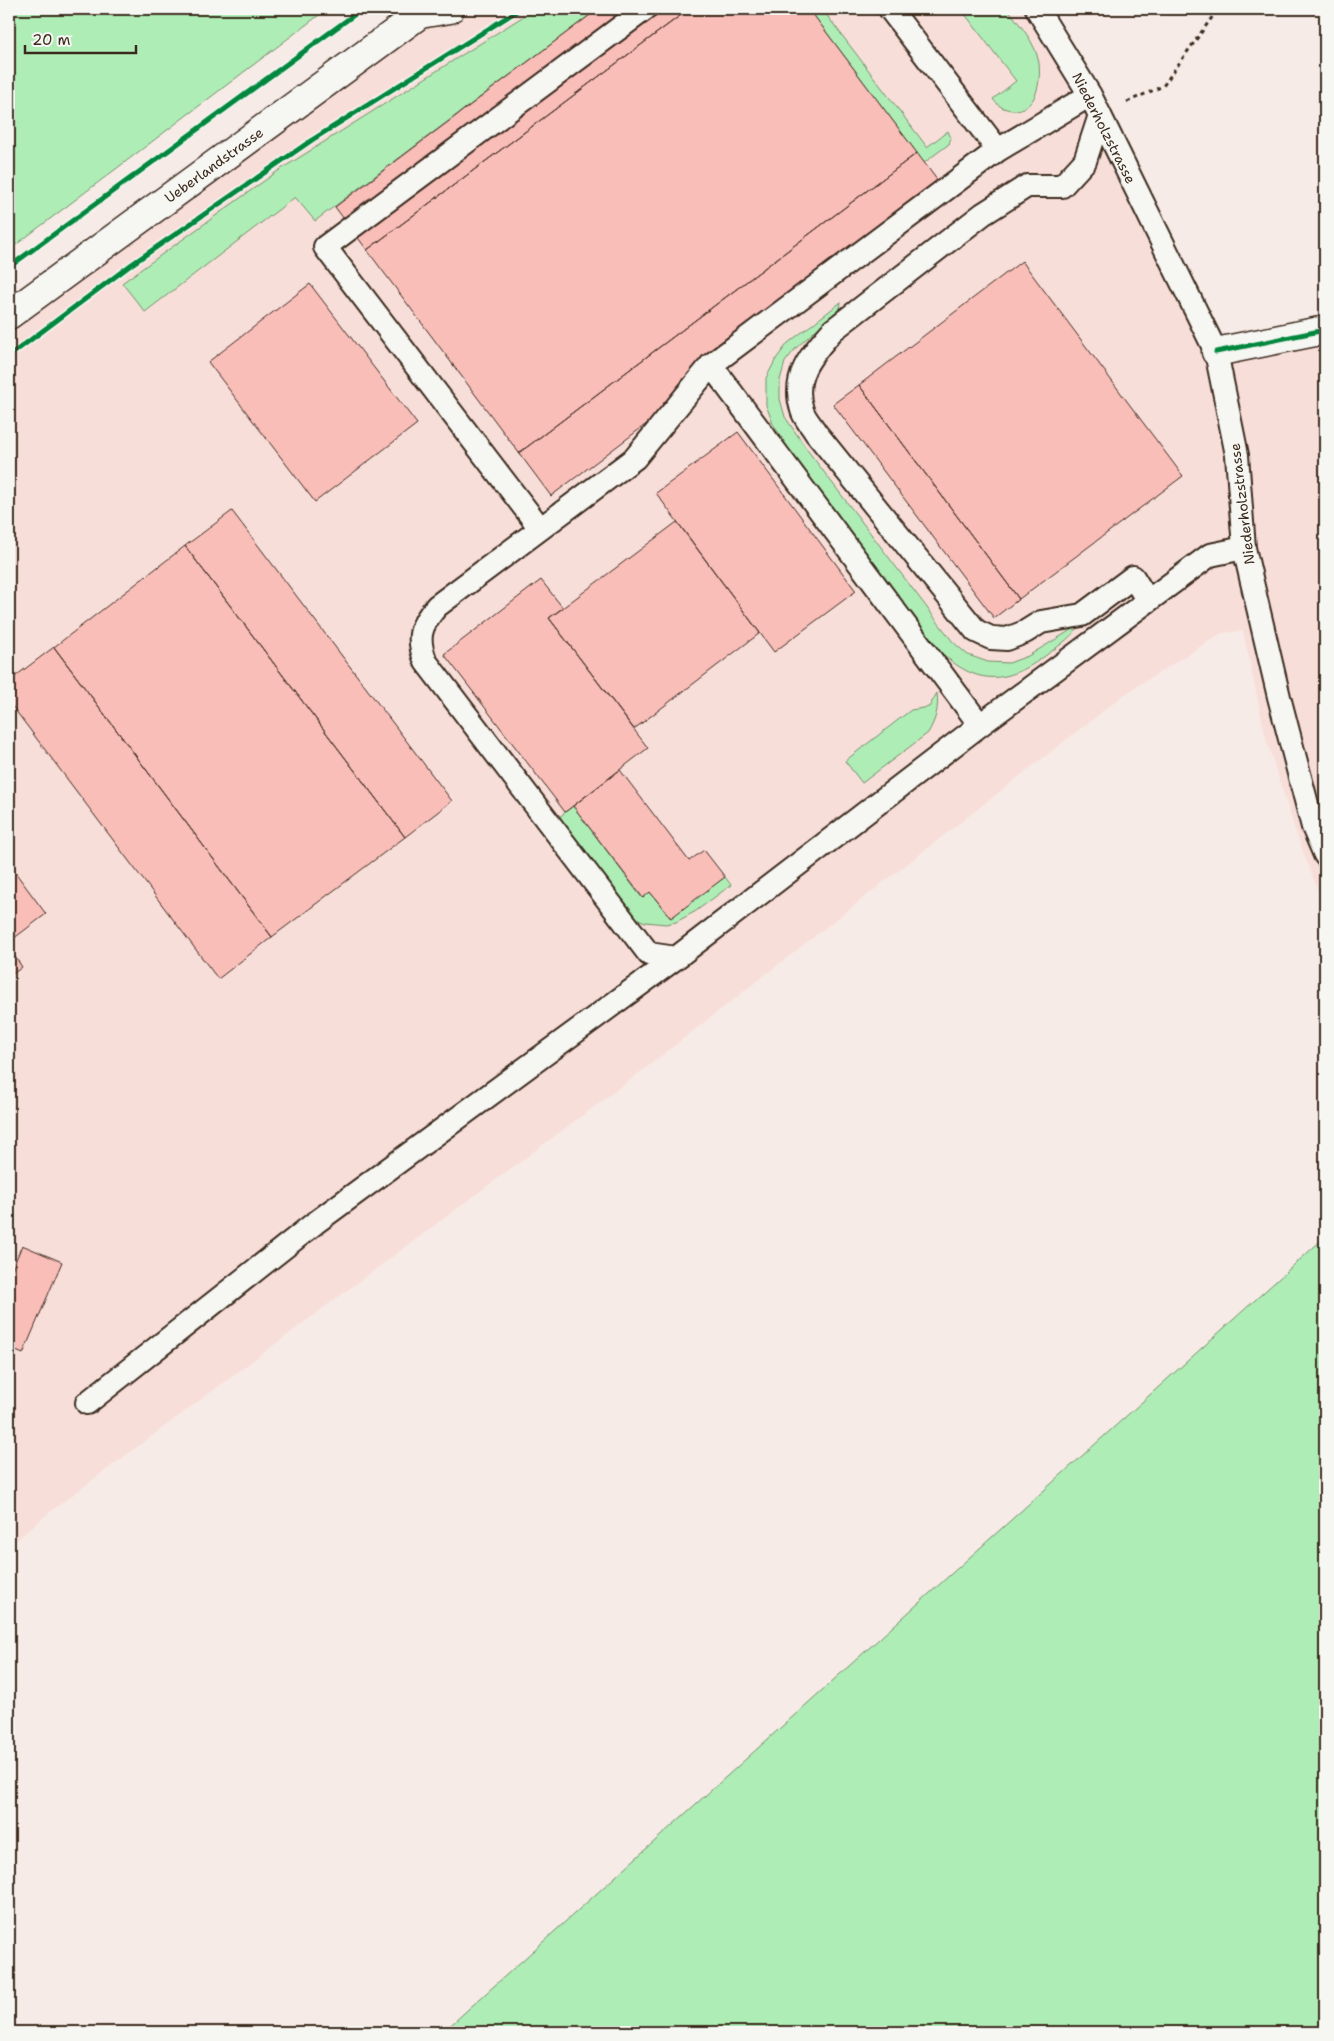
<svg xmlns="http://www.w3.org/2000/svg" width="1334" height="2041" font-family="'Shantell Sans',sans-serif">
<rect width="100%" height="100%" fill="#f7ebe7"/>
<filter id="ink" filterUnits="userSpaceOnUse"><feTurbulence type="fractalNoise" baseFrequency=".02" numOctaves="2"/><feDisplacementMap in="SourceGraphic" scale="10" xChannelSelector="R" yChannelSelector="G"/><feConvolveMatrix kernelMatrix="1 2 1 2 8 2 1 2 1" color-interpolation-filters="sRGB"/></filter>
<g filter="url(#ink)">
<path fill="#f8ded9" d="M450,9H1037L1216,352L1325,334V903L1318,891L1296,833L1266,739L1243,631L1222,633L1125,694L642,1071L55,1508L9,1546V322Z"/>
<path fill="#aeeeb6" stroke="#748c6a" d="M9,9H327L9,250Z
M535,9H598L315,221L295,197L145,312L122,283L278,171Z
M809,9H822L927,147L948,131L951,138L949,144L877,198L917,153Z
M961,9H1008C1020,26 1035,41 1039,63C1041,81 1037,112 1012,110C1003,109 998,106 993,99L1016,81Z
M841,302L840,308L796,348L785,362L780,380V399L785,417L808,451L953,642L968,655L988,662L1009,663L1028,656L1071,630L1077,628C1069,640 1057,647 1045,656C994,694 963,678 924,635L796,461L773,424L766,405V378L776,359L788,343Z
M937,693C939,708 936,719 928,733L862,783L845,761L911,710L929,707Z
M573,806L642,898L650,892L670,918L725,877L731,885L696,911L676,922L666,924L645,922L636,918L557,819Z
M1325,1237V2032H443Z"/>
<path fill="#fabeb9" stroke="#3b2a1e" d="M598,9H689L367,250L335,207Z
M689,9H809L917,153L519,453L367,250Z
M917,153L949,196L551,496L519,453Z
M1022,261L1183,476L1019,599L859,385Z
M310,284L417,424L315,502L208,362Z
M859,385L1019,599L994,618L833,404Z
M738,432L856,591L774,652L656,493Z
M232,511L452,801L405,837L185,546Z
M677,522L760,633L634,729L549,618Z
M185,546L405,837L272,937L54,647Z
M541,580L563,608L549,618L648,748L565,812L444,654Z
M54,647L272,937L218,979L9,702V681Z
M620,770L689,861L704,850L725,877L671,918L650,892L643,898L573,806Z
M9,864L46,914L9,942Z
M9,948L22,967L9,977Z
M22,1245L62,1262L23,1354L9,1348V1277Z"/>
<g fill="none" stroke-linecap="round" stroke-linejoin="round">
<g stroke="#3b2a1e" stroke-width="26">
<path id="service" d="M890,9L998,150
M1037,9L1090,95L1216,352L1237,455L1244,548L1279,697L1313,827L1325,855
M1100,115L1085,161L1062,186H1027L983,214L833,330C812,354 791,376 802,410C804,418 812,426 816,433L976,631L991,638L1007,639L1025,632L1041,622L1082,615L1133,577L1148,601
M711,365L980,725
M540,528L325,247L645,9
M676,958L649,954L426,662C416,638 420,625 437,606L635,458L711,365L998,150L1090,95
M87,1403L315,1223L676,958L980,725L1210,555L1244,548"/>
</g>
<g stroke="#3b2a1e" stroke-width="31">
<path id="minor" d="M1216,352L1325,330"/>
</g>
<g stroke="#3b2a1e" stroke-width="31">
<path id="primary" d="M420,14L450,9
M9,315L420,14L424,9"/>
</g>
<path stroke="#3b2a1e" stroke-width="3" stroke-dasharray="4 4" stroke-linecap="butt" d="M1127,102L1163,86L1218,9"/>
<use href="#service" stroke="#f6f6f2" stroke-width="22"/>
<use href="#minor" stroke="#f6f6f2" stroke-width="28"/>
<use href="#primary" stroke="#f6f6f2" stroke-width="28"/>
<g stroke="#f6f6f2" stroke-width="8">
<path id="cycleway" d="M9,267L362,9
M1216,352L1325,330
M9,356L132,264L312,140L520,9"/>
</g>
<use href="#cycleway" stroke="#00873e" stroke-width="5"/>
</g>
</g>
<g text-anchor="middle" stroke-width="4" stroke-linejoin="round" paint-order="stroke">
<g font-size="14" fill="#3b2a1e" stroke="#f6f6f2">
<text transform="translate(1104 128) rotate(63)" y="5">Niederholzstrasse</text>
<text transform="translate(214 165) rotate(-36)" y="5">Ueberlandstrasse</text>
<text transform="translate(1242 504) rotate(-97)" y="5">Niederholzstrasse</text>
</g>
</g>
<rect width="1334" height="2041" fill="none" stroke="#f6f6f2" stroke-width="30"/>
<rect x="15" y="15" width="1304" height="2011" fill="none" stroke="#3b2a1e" stroke-width="2" filter="url(#ink)"/>
<path d="M25 45v8h111v-8" fill="none" stroke="#3b2a1e" stroke-width="2.5"/>
<text x="32" y="45" font-size="15" fill="#3b2a1e" stroke="#f6f6f2" stroke-width="4" paint-order="stroke">20 m</text>
</svg>
